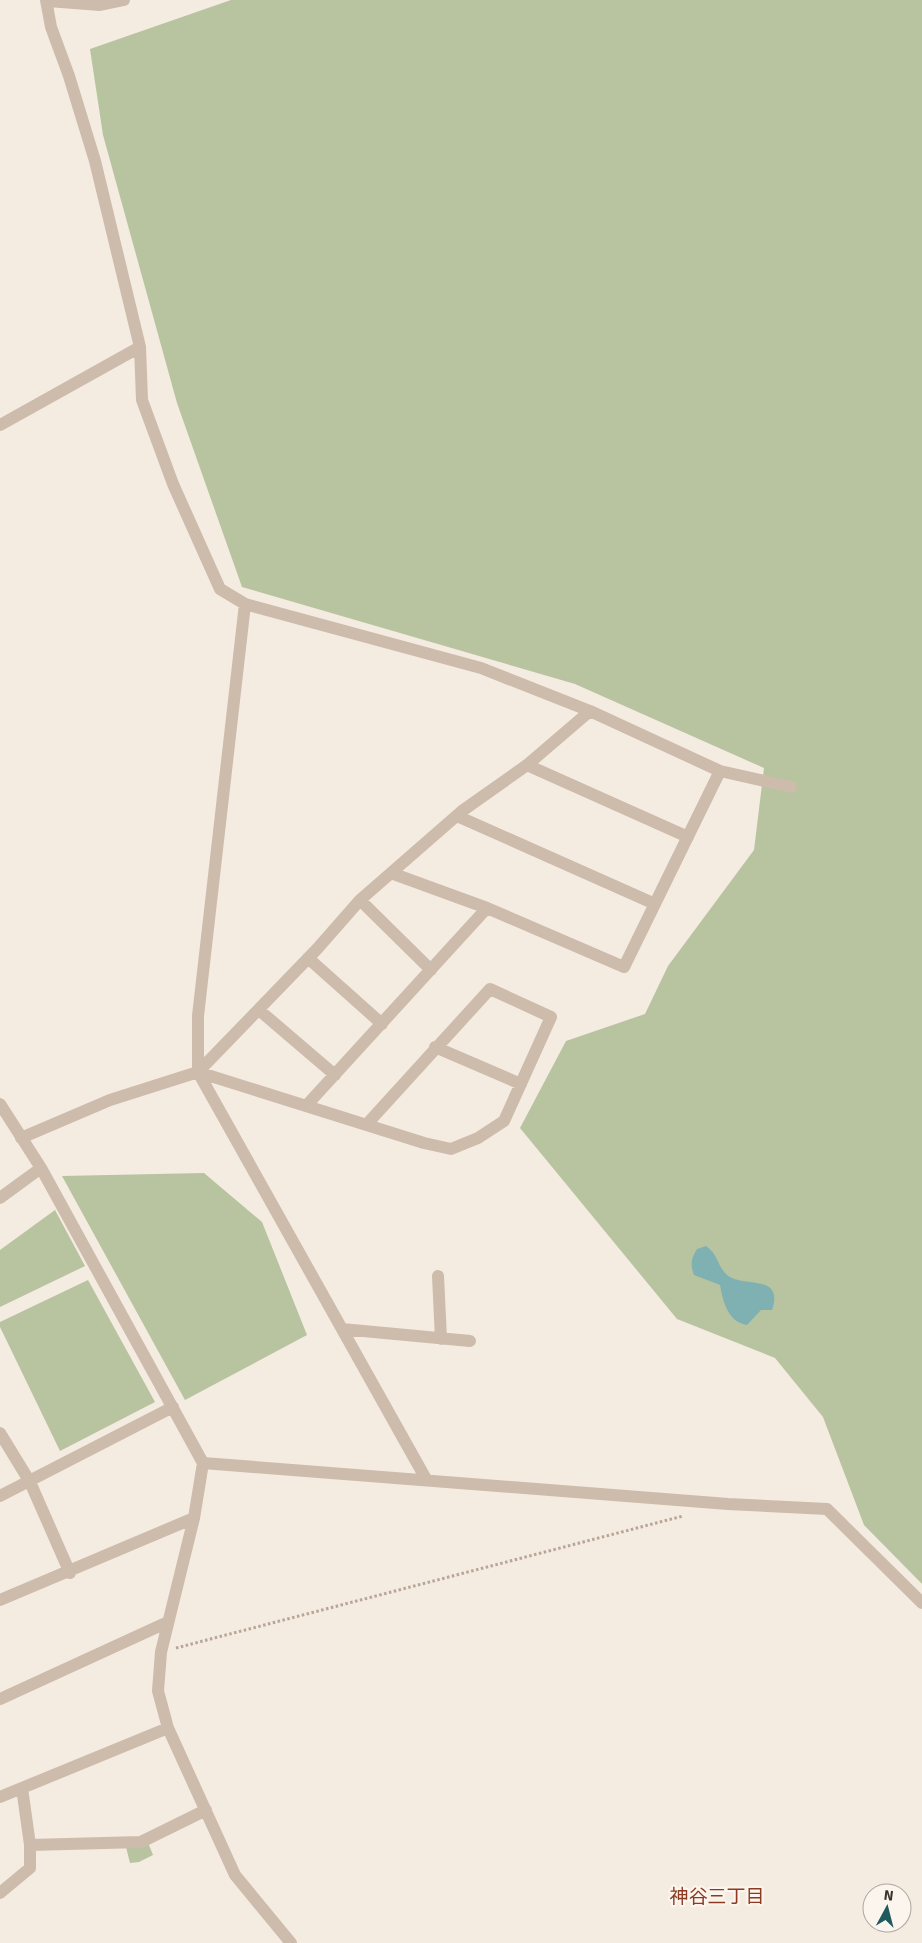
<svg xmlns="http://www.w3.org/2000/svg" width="922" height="1943" font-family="Signika,'Noto Sans JP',sans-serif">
<rect width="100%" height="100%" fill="#f4ebe1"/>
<path fill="#b8c4a0" d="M231,0H922V1584L864,1525L823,1417L775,1358L677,1319L520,1128L566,1041L645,1014L668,966L754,850L764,768L575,684L242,587L177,403L103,135L90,49Z
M204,1173L262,1222L307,1335L185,1400L62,1176Z
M55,1210L85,1266L0,1307V1250Z
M88,1280L155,1402L60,1451L0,1327V1322Z
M147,1840L153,1855L139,1862L130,1863L125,1843Z"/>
<path fill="#7fb0b2" d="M706,1246C718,1254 717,1265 726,1274C740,1289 785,1272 772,1310H761L747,1325C728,1322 723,1302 720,1285L694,1275C690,1264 691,1259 697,1249Z"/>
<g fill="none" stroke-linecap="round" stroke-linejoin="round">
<path stroke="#b9a596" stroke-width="3" stroke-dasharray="2.5 2.5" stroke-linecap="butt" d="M176,1648L683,1516"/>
<path stroke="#cdbbac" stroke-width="12" d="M46,0L51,27L69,76L95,161L140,347L142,400L173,484L220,589L245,604L481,668L590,711L720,771L791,787
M48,1L100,5L124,0
M0,425L140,347
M245,604L198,1016V1072L426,1479
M527,765L688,837
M457,816L655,904
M391,873L487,908L624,967L720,771
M360,900L431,970
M308,958L382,1024
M259,1010L335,1075
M435,1047L521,1084
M198,1072L424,1143L451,1149L478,1138L504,1121L551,1017L490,989L367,1124
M0,1104L41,1168L203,1463L194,1518L161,1652L158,1691L168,1728L235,1875L291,1943
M306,1106L487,908
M21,1138L110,1100L198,1072L317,949L360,900L462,811L527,765L590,711
M0,1198L41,1168
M438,1276L441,1339
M342,1329L470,1341
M0,1433L30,1482L70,1573
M203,1463L728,1504L827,1509L922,1603
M0,1496L173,1407
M0,1600L194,1518
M0,1699L168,1622
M22,1788L30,1845
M0,1797L168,1728
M0,1893L30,1868V1845L141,1842L206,1810"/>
</g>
<g text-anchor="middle" stroke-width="4.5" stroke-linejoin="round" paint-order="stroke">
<g font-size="19" fill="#8c3b22" stroke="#fbf5ee">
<text x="717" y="1903">神谷三丁目</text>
</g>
</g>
<g transform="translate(887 1908) rotate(7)"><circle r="24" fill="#fbf5ee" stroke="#aea6a0"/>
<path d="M0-4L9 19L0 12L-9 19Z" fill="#1f5a5e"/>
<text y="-8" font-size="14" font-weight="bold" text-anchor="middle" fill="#3b302b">N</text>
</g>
</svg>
